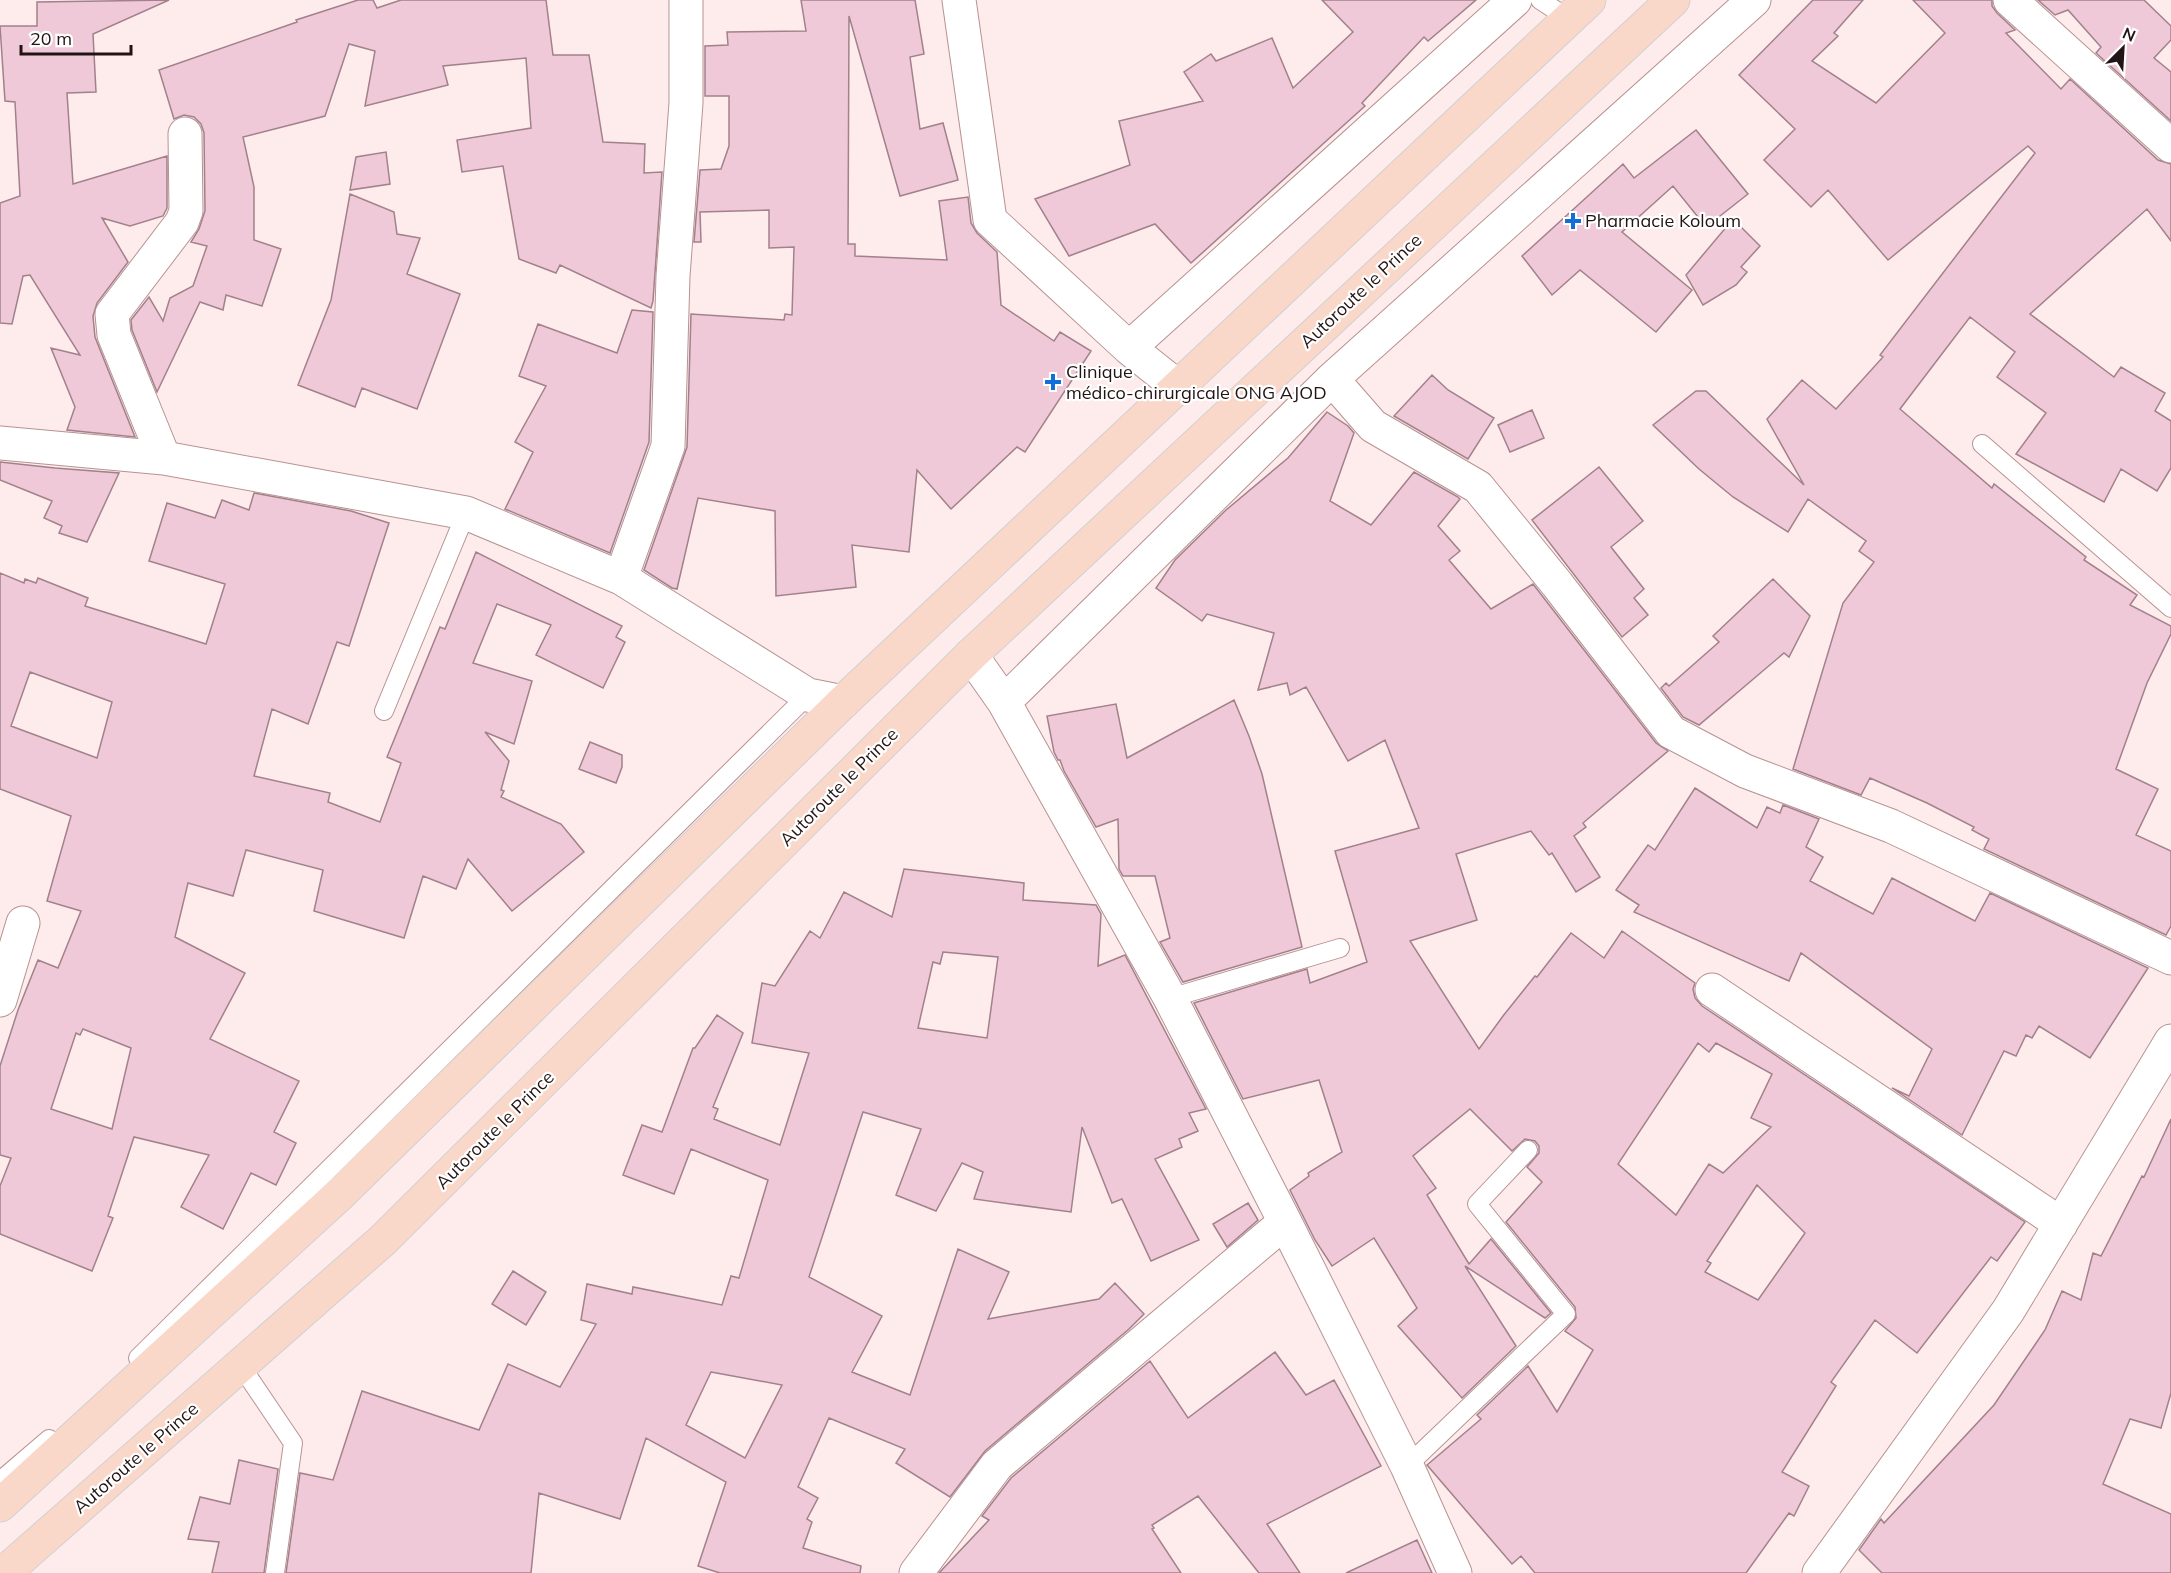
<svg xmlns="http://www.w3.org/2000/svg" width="2171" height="1573" font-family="Mulish,sans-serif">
<rect width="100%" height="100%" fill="#fdeceb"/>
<path fill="#efc9d7" stroke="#a2808c" stroke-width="1.5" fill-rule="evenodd" d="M169,0L93,34L96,92L67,93L73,184L167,156V208L163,216L130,226L102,218L128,262L97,303L93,316L95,337L135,437L67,430L75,407L51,348L80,355L30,275L23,276L12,324L0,323V203L20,196L15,102L5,101L0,26H37V2Z
M358,0H373L377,8L401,0H546L553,55H589L603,142L645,144L644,173L662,172L653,301L651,308L560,265L556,273L519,259L503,166L462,172L457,140L531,128L526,58L443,66L448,85L365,106L375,51L349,44L325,116L243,137L254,187V240L281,249L262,306L226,295L223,310L200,302L157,392L132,330L131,320L149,297L163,321L170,298L193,286L207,246L191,242L199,229L205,211L204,133L201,124L194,117L184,115L174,119L159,70L297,22L296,20Z
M801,0H915L924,54L910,57L920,129L943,123L958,180L900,196L849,16L848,244H855V256L947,260L939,201L968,197L971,223L977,233L997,252L1001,305L1054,341L1060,332L1091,351L1025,452L1017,447L951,509L917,470L909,552L852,545L856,587L776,596L775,511L698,498L677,589L672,588L644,570L687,447L691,314L784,320L785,314L792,315L794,247L769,248V210L700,212L701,242H694L700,170L721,169L729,146V96H705V46L728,45L727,32L806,31Z
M1322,0H1476L1428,41L1424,37L1362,103L1365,106L1191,263L1155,224L1069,256L1035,199L1130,165L1119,121L1203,101L1184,72L1211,54L1216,61L1272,38L1293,88L1353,32Z
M1813,0H1863L1834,33L1838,36L1812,61L1876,103L1945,33L1913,0H1992V6L1997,13L2015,30L2006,33L2061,89L2070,79L2158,160L2171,164V241L2147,209L2030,314L2114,377L2121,367L2165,393L2155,411L2171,421V468L2157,491L2121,469L2104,502L2016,454L2046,413L1997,377L2015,352L1970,317L1900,409L1992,488L1994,484L2086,557L2084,560L2137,595L2130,605L2171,626V634L2147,683L2116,769L2158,789L2136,835L2171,851V926L2166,935L1984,849L1989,839L1972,830L1974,827L1927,803L1870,778L1861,795L1793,769L1843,603L1874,562L1859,551L1866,541L1808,499L1788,532L1733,497L1699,469L1653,425L1696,391H1706L1804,485L1767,419L1802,380L1836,409L1883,357L1880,355L2035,153L2028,146L1888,260L1828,190L1811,207L1764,160L1795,129L1739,75Z
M2038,0H2144L2171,26V40L2154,58L2171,72V121L2096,53L2101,47L2068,10L2055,15Z
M1696,130L1748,194L1706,227L1673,186L1622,232L1692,290L1656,332L1580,270L1552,295L1522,256L1623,164L1634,178Z
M386,152L390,184L350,190L356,157Z
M350,194L394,212L397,234L420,238L407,274L460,294L417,409L362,388L355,407L298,385L331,300Z
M1733,219L1760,246L1741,267L1747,272L1736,285L1703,305L1686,275Z
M632,310L653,312L649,442L610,553L505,509L533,452L515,442L546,386L519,376L538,324L617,353Z
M1432,375L1448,390L1494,418L1468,459L1394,416Z
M1532,410L1544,438L1510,452L1498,425Z
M1327,412L1348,426L1354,433L1330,501L1371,525L1414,472L1458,497L1460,499L1438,526L1460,551L1449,560L1491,609L1533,584L1656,743L1668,751L1583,823L1586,827L1574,836L1600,877L1576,892L1552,853L1549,855L1531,831L1456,854L1477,920L1410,941L1479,1049L1503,1016L1535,976L1537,977L1571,933L1604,958L1622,931L1695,983L1693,989L1695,998L1702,1006L2025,1222L1997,1261L1991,1257L1917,1353L1875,1320L1831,1382L1836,1386L1782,1472L1809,1486L1794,1516L1789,1513L1746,1573H1535L1521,1556L1512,1564L1427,1465L1481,1419L1477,1415L1528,1366L1557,1412L1593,1350L1565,1331L1576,1318L1575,1307L1506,1222L1542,1182L1527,1167L1539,1153V1146L1535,1141L1525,1139L1512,1151L1470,1109L1413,1156L1436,1188L1427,1195L1469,1264L1491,1239L1551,1313L1545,1318L1465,1266L1516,1346L1462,1398L1398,1326L1417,1308L1374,1238L1332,1266L1315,1240L1290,1190L1309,1176L1308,1173L1342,1152L1319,1080L1243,1099L1194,1003L1307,969L1310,983L1367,962L1335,851L1419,828L1385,740L1348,761L1306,687L1290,695L1287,683L1258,690L1274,633L1207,614L1202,621L1156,588L1175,560L1226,510L1288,458ZM1698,1043L1709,1052L1716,1043L1772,1074L1751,1118L1771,1127L1723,1173L1709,1164L1676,1215L1618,1164ZM1757,1185L1805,1233L1758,1300L1705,1272L1711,1263L1707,1261Z
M0,462L55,468L119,473L87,542L59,533L62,526L44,518L52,501L0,480Z
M1599,467L1643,521L1611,547L1644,589L1634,598L1648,615L1622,637L1532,520Z
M254,493L351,511L389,523L349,646L337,642L308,724L272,709L254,776L330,793L328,802L380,822L401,763L387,757L440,627L445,629L476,552L622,626L616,637L625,642L603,688L536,655L551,625L497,604L473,663L532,681L514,744L485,732L509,761L501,790L504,791L501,797L561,824L584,852L512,911L468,859L456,889L423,876L404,938L314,911L323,870L246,850L233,896L188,883L175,937L245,973L210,1039L299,1081L274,1132L296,1143L276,1185L251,1173L223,1229L181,1207L209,1155L134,1137L108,1216L113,1218L92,1271L0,1234V1186L11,1158L0,1155V1066L18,1010L38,960L58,968L81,911L47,901L71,816L0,789V573L24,583L25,579L36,583L38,578L88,598L85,606L206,644L225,584L149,561L167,503L215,518L222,500L249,510ZM30,672L112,702L97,758L11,726ZM83,1029L131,1048L112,1129L51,1109L76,1033L80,1035Z
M1773,579L1810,616L1789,657L1784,653L1699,725L1683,717L1661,688L1666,683L1669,686L1719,642L1713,636Z
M1234,700L1249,736L1262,774L1302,947L1183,982L1160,942L1170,938L1155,876H1123L1119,869L1118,819L1096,827L1064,771L1060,760H1058L1054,752L1047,716L1116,704L1127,758Z
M590,742L622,755V767L616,783L579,769Z
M1695,788L1757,828L1767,807L1780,813L1783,805L1819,819L1806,847L1823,857L1810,881L1873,914L1892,878L1975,921L1990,893L2148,968L2090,1058L2039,1026L2032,1038L2026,1035L2016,1056L2004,1051L1962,1135L1892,1088L1909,1096L1932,1049L1801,953L1789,981L1634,912L1639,905L1616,890L1648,845L1655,850Z
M904,869L1024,883L1023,900L1096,905L1101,914L1098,966L1125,955L1206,1109L1189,1113L1198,1131L1179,1139L1182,1147L1155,1159L1199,1240L1151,1261L1122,1199L1112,1203L1082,1127L1071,1212L974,1199L983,1172L962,1163L936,1211L896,1195L921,1129L863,1112L809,1277L882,1316L852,1372L910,1395L958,1249L1009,1272L988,1319L1099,1299L1115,1283L1144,1314L1129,1329L985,1451L950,1497L896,1463L905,1449L829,1418L798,1487L818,1498L807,1519L812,1522L803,1548L861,1566L860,1573H720L698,1566L726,1482L646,1438L620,1519L539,1493L531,1573H286L300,1473L333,1480L362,1391L479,1430L508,1364L560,1387L596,1324L581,1320L587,1284L632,1294L633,1287L722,1305L731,1276L739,1278L768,1180L691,1149L674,1194L623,1175L642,1125L662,1132L693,1048H695L717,1015L743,1033L713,1107L718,1109L714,1119L780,1145L809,1053L752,1043L762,983L775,986L810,931L820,938L844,892L892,917ZM943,952L998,957L987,1038L918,1028L933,962L940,964ZM711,1372L782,1385L745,1458L686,1425Z
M2171,1119V1393L2161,1428L2130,1419L2103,1484L2171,1514V1573H1882L1859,1550L1881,1519L1884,1523L1994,1405L2045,1330L2062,1291L2081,1300L2093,1253L2101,1256L2142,1176L2144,1177Z
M1248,1203L1258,1220L1227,1247L1213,1224Z
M513,1271L546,1292L526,1325L492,1304Z
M1275,1352L1306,1395L1334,1380L1381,1466L1267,1524L1300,1573H1259L1198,1496L1152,1525L1154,1528L1152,1529L1181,1573H939L989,1520L982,1516L1011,1478L1150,1361L1188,1418Z
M239,1460L278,1469L264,1573H212L219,1542L188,1539L200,1497L230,1504Z
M1417,1540L1432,1573H1346Z"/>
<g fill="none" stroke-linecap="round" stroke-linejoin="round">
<g stroke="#b89292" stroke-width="20">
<path id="lane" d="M1540,0L1569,19
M1982,444L2171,608
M384,711L466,513
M1170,998L1340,948
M138,1358L808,695
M241,1366L293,1443L275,1573
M1407,1466L1566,1314L1477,1204L1528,1150
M0,1481L49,1439"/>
</g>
<g stroke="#b89292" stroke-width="35">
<path id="street" d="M959,0L990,220L1129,348L1178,387
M2010,0L2171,146
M1129,348L1515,0
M1332,379L1373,426L1478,487L1557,584L1671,732L1745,771L1891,826L2171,958
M0,443L164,458L466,513L621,578L808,695L843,702
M164,458L114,335L112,314L182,222L186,211L185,134
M621,578L668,446L673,276L686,103V0
M971,655L1004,702L1170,998L1285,1222L1407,1466L1455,1573
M1004,702L1332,379L1754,0
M1712,990L2061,1224
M0,1000L23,923
M916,1573L997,1465L1285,1222
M1819,1573L2008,1311L2171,1041"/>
</g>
<g stroke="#d3d0d0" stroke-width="35">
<path id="primary" d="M0,1505L340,1194L843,702L1589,0
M4,1573L383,1240L971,655L1673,0"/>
</g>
<use href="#lane" stroke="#fff" stroke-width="18"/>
<use href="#street" stroke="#fff" stroke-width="33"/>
<use href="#primary" stroke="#fad8c9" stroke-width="33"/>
</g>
<g fill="#126fd8" stroke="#fff" stroke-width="2">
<path d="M1570 212h6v6h6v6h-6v6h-6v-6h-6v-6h6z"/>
<path d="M1050 373h6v6h6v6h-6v6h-6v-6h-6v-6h6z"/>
</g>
<g text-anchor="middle" stroke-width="4.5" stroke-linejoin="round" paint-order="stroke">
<g font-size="18" fill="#221414" stroke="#fff" text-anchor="start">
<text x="1585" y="227">Pharmacie Koloum</text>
<text x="1066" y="378">Clinique<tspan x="1066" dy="21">médico-chirurgicale ONG AJOD</tspan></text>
</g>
<g font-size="18" fill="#221414" stroke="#fff">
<text transform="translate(1361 291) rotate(-43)" y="6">Autoroute le Prince</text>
<text transform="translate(839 787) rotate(-45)" y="6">Autoroute le Prince</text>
<text transform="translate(495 1130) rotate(-45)" y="6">Autoroute le Prince</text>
<text transform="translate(136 1458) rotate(-41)" y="6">Autoroute le Prince</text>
</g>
</g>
<g transform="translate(2123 48) rotate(24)" stroke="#ffffff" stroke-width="4.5" paint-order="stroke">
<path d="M0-4.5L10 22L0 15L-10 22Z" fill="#221414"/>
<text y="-9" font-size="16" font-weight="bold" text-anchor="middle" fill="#221414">N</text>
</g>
<path d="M21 45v9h110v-9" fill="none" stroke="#221414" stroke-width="3"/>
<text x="30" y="45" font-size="18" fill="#221414" stroke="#ffffff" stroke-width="4.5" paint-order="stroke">20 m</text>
</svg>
